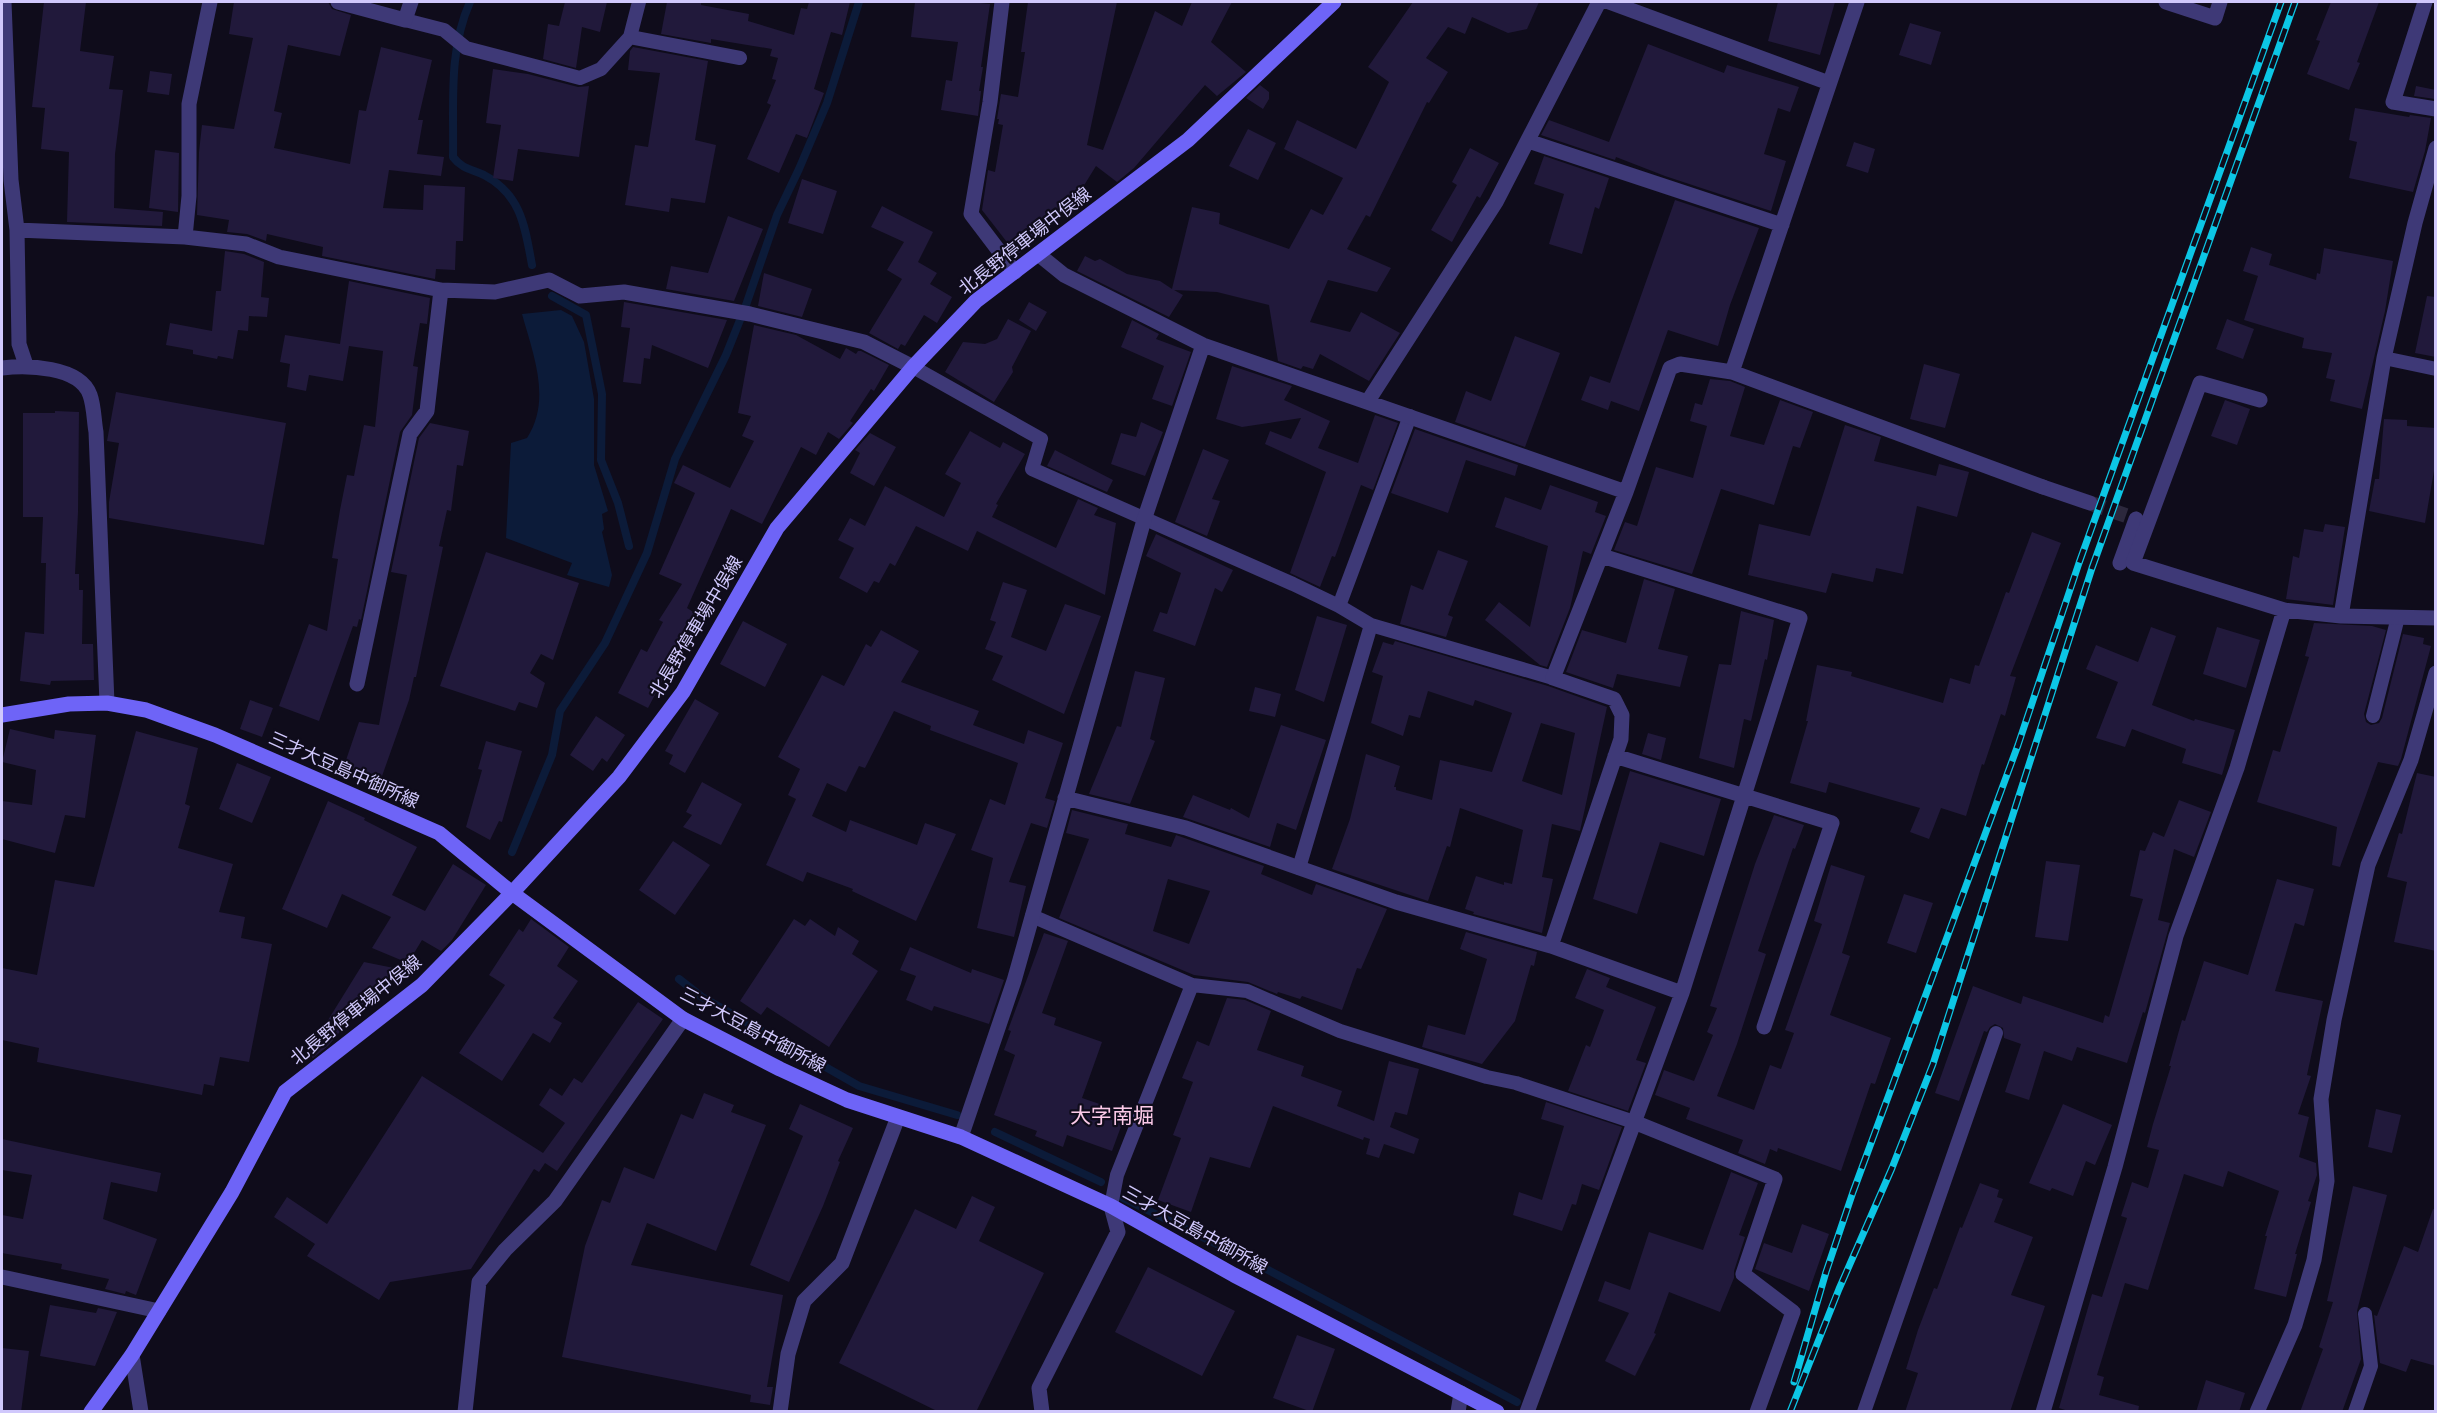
<svg xmlns="http://www.w3.org/2000/svg" width="2437" height="1413" font-family="'Nunito Sans','Noto Sans JP',sans-serif">
<rect width="100%" height="100%" fill="#0f0c1b"/>
<path fill="#0c1b39" d="M561,310L572,316L584,342L594,399V465L608,511L602,514L604,529L602,532L612,575L609,587L567,575L572,563L506,538L511,443L527,438C552,400 533,354 522,314Z"/>
<g fill="none" stroke-linecap="round" stroke-linejoin="round">
<path stroke="#0c1b39" stroke-width="8" d="M470,2C448,51 454,105 453,157C462,169 471,169 484,175C522,195 525,228 532,265
M552,296L586,315L602,394L601,460L618,503L629,546
M512,852L552,755L560,711L605,643L647,553L675,459L726,355L746,305L777,215L799,169L827,103L859,2
M679,979L702,997L859,1086L957,1115
M995,1132L1101,1182
M1123,1198L1255,1263L1517,1402"/>
</g>
<path fill="#21193b" fill-rule="evenodd" d="M44,2H86L80,51L114,56L109,89L123,90L115,154L114,208L163,212L162,226L67,222L69,152L41,149L45,108L32,107Z
M234,2H328L332,9L351,15L340,56L288,45L274,111L282,113L274,148L350,164L359,110L366,111L381,47L432,60L418,120H423L417,154L444,157L441,176L389,170L383,208L423,210L424,185L465,187L463,241H456L455,270L436,269L435,279L322,256L323,247L267,234L266,241L247,234L227,232L229,220L197,215L199,152L202,125L234,129L253,38L229,34Z
M565,2H607L600,32L582,27L576,68L543,59L548,24L559,26Z
M667,2H701V5L749,14L748,21L794,35L801,8L807,9L809,2H850L842,35L831,32L814,89L824,93L807,138L796,134L779,173L747,159L771,105L767,103L776,80L772,79L778,58L770,56L772,49L711,39V43L661,34Z
M915,2H971L990,4L981,67H983L979,91H981L978,116L941,110L946,80L952,81L958,42L911,37Z
M1028,2H1117L1087,145L1103,150L1155,11L1182,26L1192,2H1232L1211,42L1246,72L1217,96L1205,85L1134,168L1117,182L1096,166L1070,208L1066,205L1044,237L1041,235L1017,255L982,210L988,170L995,172L1003,125L998,124L999,119H997L1001,94L1018,97L1025,52H1021Z
M1413,2H1539L1527,29L1508,33L1472,17L1465,34L1448,27L1426,58L1448,72L1429,103L1427,102L1370,217L1366,215L1347,249L1391,268L1377,292L1328,280L1310,322L1350,332L1361,312L1400,333L1369,381L1320,354L1313,369L1303,366L1301,369L1278,361L1269,305L1217,292L1174,290L1183,295L1169,317L1077,271L1085,256L1095,261L1100,259L1127,274L1160,281L1172,289L1192,207L1220,213L1219,224L1289,249L1311,209L1323,215L1343,178L1284,149L1297,120L1356,149L1389,82L1368,67Z
M1778,2H1835L1820,55L1768,41Z
M2331,2H2379L2357,62L2360,63L2349,90L2307,74L2320,41L2316,40Z
M1910,23L1941,32L1931,65L1899,55Z
M1648,44L1724,73L1727,65L1799,87L1790,112L1778,108L1764,154L1786,161L1771,211L1665,176L1616,157L1615,160L1541,135L1549,120L1609,142Z
M633,47L708,61L695,140L716,145L705,203L671,198L669,212L625,205L635,145L648,147L660,73L628,70L630,51Z
M493,69L528,74L578,87L589,86L579,157L518,149L513,181L493,178L501,125L486,123Z
M150,71L172,74L169,95L147,92Z
M1260,85L1269,92V99L1263,109L1246,98Z
M2416,86L2436,90L2435,99L2414,96Z
M2355,108L2409,117L2410,115L2431,118L2425,151L2413,192L2349,178L2357,142L2349,140Z
M1248,129L1276,143L1258,180L1229,166Z
M1854,142L1875,149L1868,173L1846,166Z
M1470,148L1499,163L1480,198L1477,196L1452,242L1431,230L1457,185L1452,182Z
M155,150L179,153L178,212L149,208Z
M1544,156L1609,178L1599,209L1595,207L1582,254L1549,244L1564,194L1534,184Z
M802,179L837,191L823,234L788,223Z
M1675,200L1759,228L1730,305L1718,346L1668,330L1639,411L1611,401L1608,410L1581,400L1590,376L1610,383Z
M882,206L933,232L918,262L937,273L930,284L952,297L937,323L924,315L905,346L901,344L898,349L869,333L902,279L887,270L904,242L871,227Z
M728,216L763,229L734,301L666,289L671,266L708,273Z
M2251,247L2272,254L2269,265L2316,280L2317,273L2320,274L2324,248L2393,261L2385,311L2362,409L2330,401L2335,380L2326,378L2332,353L2302,348L2304,338L2244,320L2258,276L2243,271Z
M225,251L244,254L264,262L261,297L269,298L267,317L249,316L248,331L238,330L233,359L218,356L217,359L193,354V350L166,345L170,323L212,331L216,291H221Z
M764,273L812,289L802,317L758,306Z
M349,281L430,298L427,324L420,323L413,366L418,367L412,415L400,432L361,620L359,619L357,627L353,626L319,721L279,706L309,624L327,631L338,559L332,558L340,510L347,475L354,476L364,425L375,427L383,351L349,346L343,381L309,375L306,391L287,387L290,364L280,362L285,335L340,344Z
M2427,296L2436,297V357L2415,353Z
M624,302L727,320L708,368L652,345L650,359L644,358L641,384L623,382L630,328L621,327Z
M1029,302L1047,312L1036,331L1019,320Z
M1008,319L1031,331L1012,367L1013,372L994,402L945,372L963,342L985,344L997,339Z
M2227,319L2254,329L2243,359L2216,349Z
M1132,320L1159,334L1156,339L1191,352L1172,406L1152,399L1164,366L1121,347Z
M754,325L796,335L840,359L846,348L856,354L858,351H861L889,365L874,391L871,389L850,421L853,423L839,439L828,432L816,455L801,447L762,524L731,509L687,608L706,620L693,641L686,636L648,708L618,693L641,649L647,652L663,622L659,620L682,584L659,574L695,493L674,483L683,465L730,488L754,441L742,436L751,416L738,413Z
M1515,336L1560,353L1525,447L1455,422L1466,391L1491,401Z
M1924,364L1960,374L1945,428L1910,419Z
M1232,366L1292,386L1284,400L1330,421L1318,448L1358,463L1375,415L1398,423L1373,490L1361,485L1335,557L1332,556L1320,587L1290,573L1326,472L1265,444L1270,431L1291,439L1301,418L1242,427L1216,419Z
M1710,379L1730,381L1745,387L1730,436L1764,445L1780,400L1813,412L1800,448L1793,446L1774,505L1721,489L1692,574L1614,550L1625,522L1637,526L1656,467L1693,478L1707,426L1690,421L1695,403L1702,405Z
M116,392L286,423L264,545L109,518V502L119,443L107,441Z
M2225,400L2250,409L2237,445L2211,436Z
M55,411L79,412L78,512L75,574H79V590H83L82,644H93L94,680L51,681L50,685L20,681L25,632L44,634L46,563H41L43,517H23V413H55Z
M2384,419L2407,420V426L2436,428V459L2425,523L2369,511L2375,479H2379Z
M1141,422L1163,432L1145,476L1111,464L1121,433L1136,437Z
M430,423L469,431L463,466L457,465L451,511L447,510L439,546L443,547L416,677H414L409,700L381,779L344,766L359,722L379,725L407,575L391,572L419,438Z
M1845,425L1881,437L1874,461L1936,476L1939,464L1969,472L1957,517L1917,506L1903,574L1876,568L1873,582L1832,573L1826,593L1748,575L1759,524L1810,536Z
M1415,429L1518,465L1515,476L1466,460L1448,513L1391,493Z
M970,431L1000,448L1003,442L1025,454L996,504L998,505L992,517L1056,548L1078,499L1098,508L1094,515L1116,523L1105,595L977,531L968,551L916,526L895,566L890,563L879,583L874,581L867,593L839,578L854,548L838,540L850,518L865,526L885,486L944,517L961,483L945,474Z
M870,433L896,447L874,486L850,473L860,453L855,450Z
M1203,449L1229,460L1212,499L1220,501L1207,536L1175,522Z
M1055,450L1113,480L1107,492L1047,466Z
M1550,485L1598,502L1595,512L1606,516L1591,554L1583,551L1570,608L1547,667L1540,665L1485,620L1499,602L1530,627L1548,546L1495,527L1505,497L1541,510Z
M2325,524L2345,527L2333,605L2286,599L2293,556L2299,558L2304,529L2323,532Z
M2032,532L2061,543L2010,676L2016,677L2005,716L2001,714L1984,765L1982,764L1966,816L1941,808L1929,839L1910,832L1920,808L1829,782L1826,793L1790,783L1808,721H1806L1817,665L1852,672L1851,676L1943,703L1950,678L1970,684L1975,665L1979,666L2006,592L2009,593Z
M1156,534L1233,570L1222,592L1215,588L1195,646L1153,631L1160,612L1167,614L1181,573L1146,556Z
M1438,550L1468,561L1448,615L1453,617L1446,637L1400,624L1411,585L1423,590Z
M486,552L579,583L553,660L541,654L530,673L545,683L537,708L519,702L515,711L440,686Z
M1644,579L1675,589L1658,649L1688,656L1680,687L1617,674L1613,688L1566,672L1582,630L1626,643Z
M1003,582L1027,590L1011,637L1046,651L1065,604L1101,616L1064,714L992,680L1003,656L985,649L996,622L990,620Z
M1741,611L1774,620L1767,660L1765,659L1751,721L1744,719L1734,768L1699,758L1719,664L1731,665Z
M1317,616L1347,625L1324,702L1295,690Z
M743,621L787,644L765,687L720,664Z
M2314,623L2372,626L2386,630L2364,714L2366,722L2371,725L2379,723L2382,718L2403,634L2424,638L2423,644L2431,646L2401,759L2398,766L2378,762L2340,867L2332,865L2337,827L2257,802L2273,750L2280,752L2309,657L2305,656Z
M2151,627L2176,636L2152,705L2194,721L2195,719L2235,730L2222,775L2182,763L2186,749L2132,729L2125,747L2096,738L2118,682L2086,669L2096,645L2138,662Z
M2217,627L2260,640L2246,688L2203,674Z
M881,630L919,651L901,682L979,711L973,725L1024,744L1028,730L1063,743L1045,798L1055,801L1047,828L1031,823L1009,882L1026,886L1014,937L977,928L993,858L971,850L990,799L1005,805L1018,763L930,730L931,726L894,711L865,768L859,766L846,792L827,783L812,816L846,832L850,820L917,845L925,823L956,834L916,921L852,891L853,889L807,872L803,882L766,865L796,799L788,795L800,769L778,757L822,675L844,686L866,644L871,647Z
M1395,641L1548,686L1607,707L1580,831L1552,824L1542,877L1553,879L1542,933L1473,914L1474,912L1465,909L1476,876L1504,885V882L1512,884L1523,830L1460,808L1450,847L1447,846L1428,901L1332,869L1350,819L1366,754L1400,766L1394,787H1396V790L1432,800L1440,760L1492,772L1512,713L1475,700L1473,706L1428,691L1420,718L1409,715L1403,736L1371,723L1383,676L1372,672L1383,642L1393,645ZM1541,723L1575,733L1562,795L1522,781Z
M1135,671L1165,678L1150,739L1155,741L1130,804L1089,794L1117,726L1121,727Z
M1255,687L1281,694L1275,717L1249,711Z
M695,699L719,713L685,773L669,764L673,755L665,751Z
M250,700L273,708L262,737L240,729Z
M596,716L625,735L607,762L602,758L593,771L570,755Z
M1281,725L1326,740L1296,830L1277,823L1270,847L1183,817L1193,795L1230,810L1231,808L1249,818Z
M10,729L54,739L55,730L96,735L85,818L65,815L55,853L2,839V801L32,805L36,770L2,762Z
M136,731L198,748L185,804L190,806L178,848L233,864L219,912L245,917L241,938L272,944L249,1062L220,1057L214,1086L204,1084L202,1095L37,1062L39,1048L2,1040V968L37,975L55,880L94,887Z
M1648,733L1666,738L1661,760L1642,754Z
M486,741L522,751L502,822L499,821L490,840L466,827L482,770L478,769Z
M237,763L271,777L252,823L219,809Z
M1630,771L1721,799L1704,856L1660,842L1637,914L1593,899Z
M2417,773L2436,777V951L2394,942L2407,882L2387,877L2399,833L2402,834Z
M702,782L742,804L721,845L683,827L692,815L686,812Z
M2179,800L2211,812L2194,857L2174,849L2158,920L2170,923L2145,1013L2143,1012L2127,1063L2077,1047L2072,1061L2044,1051L2029,1100L2005,1092L2021,1044L2004,1038L2003,1028L1995,1024L1990,1027L1987,1032L1984,1031L1959,1101L1935,1093L1973,986L2021,1004L2023,996L2103,1023L2105,1015L2109,1017L2143,899L2130,896L2140,850L2145,851L2153,832L2164,837Z
M328,801L365,818L364,820L417,847L392,895L425,911L453,864L486,885L452,940L441,951L422,940L408,963L372,948L391,917L342,894L327,928L282,909Z
M1072,810L1128,824L1125,834L1171,847L1176,835L1264,866L1261,874L1312,895L1316,884L1387,909L1361,969L1357,968L1342,1010L1302,996L1300,999L1278,992L1277,994L1248,982L1194,975L1059,918L1089,839L1066,833ZM1168,879L1210,891L1189,944L1153,931Z
M1774,815L1804,825L1795,849L1793,848L1758,951L1766,954L1737,1044L1717,1096L1754,1110L1770,1065L1781,1069L1794,1033L1785,1030L1822,924L1814,921L1831,865L1865,876L1842,953L1850,956L1830,1015L1891,1038L1875,1084L1871,1083L1841,1171L1778,1148L1777,1152L1770,1149L1765,1164L1738,1153L1743,1140L1686,1119L1690,1108L1655,1095L1664,1070L1694,1081L1713,1035L1707,1032L1717,1008L1710,1006L1755,864Z
M673,841L710,865L675,915L639,890Z
M2046,861L2080,865L2068,941L2035,937Z
M2277,879L2314,889L2304,926L2295,923L2275,991L2323,1001L2307,1075L2311,1076L2298,1114L2309,1117L2299,1157L2316,1163L2317,1175L2308,1201L2311,1202L2295,1254H2297L2286,1297L2254,1289L2267,1236H2265L2279,1191L2228,1171L2223,1187L2184,1174L2148,1290L2125,1283L2097,1375L2104,1377L2099,1395L2139,1406L2138,1412H2071L2059,1408L2092,1294L2102,1297L2127,1218L2121,1216L2132,1182L2148,1188L2159,1150L2147,1147L2153,1124L2171,1066H2169L2182,1020L2185,1021L2204,961L2248,975Z
M1904,894L1933,903L1916,953L1887,943Z
M531,919L569,947L557,966L578,981L553,1018L562,1023L550,1043L533,1033L502,1081L459,1053L505,985L489,975L519,929L523,932Z
M794,919L805,926L810,919L835,936L838,927L859,941L852,954L878,971L829,1047L767,1007L761,1015L740,1001Z
M1466,932L1537,952L1534,966L1531,965L1515,1021L1482,1064L1422,1047L1428,1025L1465,1035L1487,959L1460,949Z
M1044,933L1068,941L1042,1013L1056,1018L1054,1025L1102,1042L1082,1098L1126,1113L1112,1151L1067,1135L1063,1147L1035,1136L1037,1131L994,1115L1015,1055L1004,1050L1011,1031L1008,1030Z
M910,947L971,973L972,969L1004,980L989,1024L934,1006L932,1011L906,1000L916,976L900,970Z
M364,962L394,968L370,1007L364,1003L328,1046L313,1058L307,1054Z
M1587,969L1610,978L1606,987L1656,1007L1636,1060L1646,1063L1628,1111L1568,1091L1586,1045L1590,1047L1604,1010L1575,998Z
M1227,998L1245,1000L1271,1011L1257,1050L1304,1066L1301,1076L1342,1091L1337,1106L1374,1121L1389,1061L1419,1069L1407,1115L1395,1112L1390,1127L1419,1139L1414,1154L1384,1144L1379,1158L1366,1154L1370,1139L1364,1137L1363,1140L1273,1106L1250,1168L1210,1157L1191,1212L1158,1200L1181,1138L1173,1135L1193,1082L1182,1078L1197,1041L1209,1046Z
M638,1002L663,1019L557,1171L545,1163L539,1172L534,1169L471,1269L390,1282L379,1300L307,1256L315,1244L274,1217L287,1197L327,1224L422,1076L543,1153L565,1123L539,1105L550,1088L562,1096L574,1078L582,1083Z
M704,1093L734,1105L731,1112L766,1125L716,1251L647,1223L631,1265L783,1295L767,1387H773L770,1405L750,1402L751,1395L562,1357L585,1246L602,1200L610,1203L624,1167L654,1179L681,1114L693,1119Z
M1546,1102L1622,1127L1599,1190L1582,1184L1576,1205L1572,1204L1562,1231L1513,1215L1519,1192L1542,1200L1564,1126L1541,1119Z
M800,1104L853,1128L838,1161L840,1162L823,1206L789,1282L750,1265L803,1136L789,1129Z
M2063,1104L2112,1125L2095,1165L2086,1161L2073,1196L2052,1188L2050,1191L2029,1183Z
M2376,1109L2401,1115L2392,1153L2368,1147Z
M2,1139L161,1173L157,1192L111,1182L103,1219L157,1239L136,1295L126,1291L125,1294L105,1289L109,1279L61,1269L62,1264L2,1253V1215L23,1219L32,1175L2,1170Z
M1731,1172L1758,1183L1739,1235L1745,1237L1734,1271V1278L1720,1312L1669,1292L1654,1333L1656,1334L1635,1376L1605,1361L1629,1313L1598,1301L1605,1281L1630,1290L1649,1232L1703,1250Z
M1980,1183L1999,1190L1997,1197L2003,1199L1994,1222L2033,1237L2011,1295L2045,1306L2010,1412H1905L1918,1373L1906,1369L1918,1330L1934,1288L1937,1289L1960,1227L1962,1228Z
M2353,1186L2387,1195L2357,1311L2361,1359L2342,1412H2300L2323,1349L2319,1347L2333,1302L2327,1301Z
M972,1196L995,1207L979,1241L1044,1273L976,1412H939L839,1363L915,1209L956,1229Z
M2433,1209L2436,1210V1366L2411,1359L2406,1372L2380,1363L2374,1315L2377,1316L2404,1246L2418,1252Z
M1802,1224L1829,1234L1809,1291L1755,1269L1764,1243L1792,1253Z
M1148,1267L1235,1311L1202,1376L1115,1332Z
M50,1305L96,1313L98,1308L117,1312L95,1366L40,1356Z
M1297,1335L1335,1349L1312,1412L1273,1398Z
M2,1348L29,1351L21,1412L2,1410Z
M2206,1380L2245,1393L2239,1412H2196Z"/>
<g fill="none" stroke-linecap="round" stroke-linejoin="round">
<path stroke="#2c283d" stroke-width="15" stroke-dasharray="15 8" stroke-linecap="butt" d="M2090,503L2136,519"/>
<path stroke="#3e3977" stroke-width="14" d="M405,20L444,30L466,48L580,78L601,69L630,37L639,2
M630,37L740,58
M2384,358L2436,369
M913,367L1041,439L1032,469L1293,584L1339,606L1371,625L1553,678
M1339,606L1410,416
M2373,716L2398,617
M1299,868L1371,625
M1032,916L1192,985L1247,991L1340,1031L1487,1077L1516,1083L1634,1122
M1111,1206L1117,1175L1192,985
M1864,1412L1996,1033
M2355,1412L2371,1366L2365,1314"/>
<path stroke="#3e3977" stroke-width="15" d="M2043,487L2090,503
M2120,563L2136,519"/>
<path stroke="#3e3977" stroke-width="15" d="M4,2L11,180L17,230L19,344L26,365
M338,2L405,20L411,2
M1002,2L990,102L971,214L1015,272
M1609,2L1829,83
M2166,2L2215,18L2220,2
M2425,2L2393,102L2436,109
M1528,141L1782,225
M17,230L185,237L246,244L279,257L441,290L495,292L549,280L580,296L624,292L750,314L864,342L913,367
M185,237L189,196V104L210,2
M1038,254L1064,275L1203,345L1626,492
M2,368C26,365 80,366 90,395C94,406 94,421 96,432L107,703
M1732,372L2043,487
M2260,400L2200,383L2133,563L2284,610L2341,616L2436,618
M1368,401L1496,202L1599,2
M1602,556L1800,618L1682,993
M2341,616L2384,358L2415,223L2436,148
M357,684L410,434L427,411L441,290
M1615,756L1832,823L1764,1027
M1065,798L1186,828L1396,902L1551,946L1682,993L1527,1412
M1551,946L1621,739L1622,715L1614,699L1553,678L1626,492L1670,368L1680,364L1732,372L1857,2
M1634,1122L1775,1179L1743,1274L1793,1312L1757,1412
M961,1137L1014,981L1144,520L1203,345
M2,1277L159,1311
M132,1355L141,1412
M465,1412L479,1282L505,1250L555,1201L683,1019
M780,1412L788,1354L804,1301L842,1263L898,1117
M1042,1412L1039,1388L1118,1232L1111,1206
M1458,1412L1461,1393
M2043,1412L2115,1167L2176,936L2237,768L2284,610
M2257,1412L2295,1325L2314,1260L2327,1181L2321,1099L2334,1020L2368,865L2411,760L2436,673"/>
<path stroke="#6e64f7" stroke-width="15" d="M2,715L69,704L107,703L146,710L215,735L439,833L512,893L683,1019L780,1069L847,1100L961,1137L1111,1206L1234,1275L1497,1412
M91,1412L132,1355L232,1192L285,1092L422,985L512,893L619,777L683,692L777,528L913,367L976,301L1188,140L1334,2"/>
<g stroke="#0cc6e5" stroke-width="7">
<path id="rail" d="M1794,1382L1826,1272L1853,1192L2018,745L2079,563L2281,2
M1790,1412L1839,1289L1892,1168L1933,1064L2092,568L2295,2"/>
</g>
<use href="#rail" stroke="#0f0c1b" stroke-width="4.5" stroke-dasharray="14" stroke-linecap="butt"/>
</g>
<g text-anchor="middle" stroke-width="4.5" stroke-linejoin="round" paint-order="stroke">
<g font-size="18" fill="#d0c8fc" stroke="#0f0c1b">
<text transform="translate(1025 241) rotate(-38)" y="6">北長野停車場中俣線</text>
<text transform="translate(696 627) rotate(-59)" y="6">北長野停車場中俣線</text>
<text transform="translate(344 770) rotate(24)" y="6">三才大豆島中御所線</text>
<text transform="translate(356 1010) rotate(-39)" y="6">北長野停車場中俣線</text>
<text transform="translate(753 1030) rotate(28)" y="6">三才大豆島中御所線</text>
<text transform="translate(1195 1230) rotate(29)" y="6">三才大豆島中御所線</text>
</g>
<g font-size="21" fill="#fccae8" stroke="#0f0c1b">
<text x="1112" y="1123">大字南堀</text>
</g>
</g>
<rect width="2437" height="1413" fill="none" stroke="#d0c8fc" stroke-width="6"/>
</svg>
